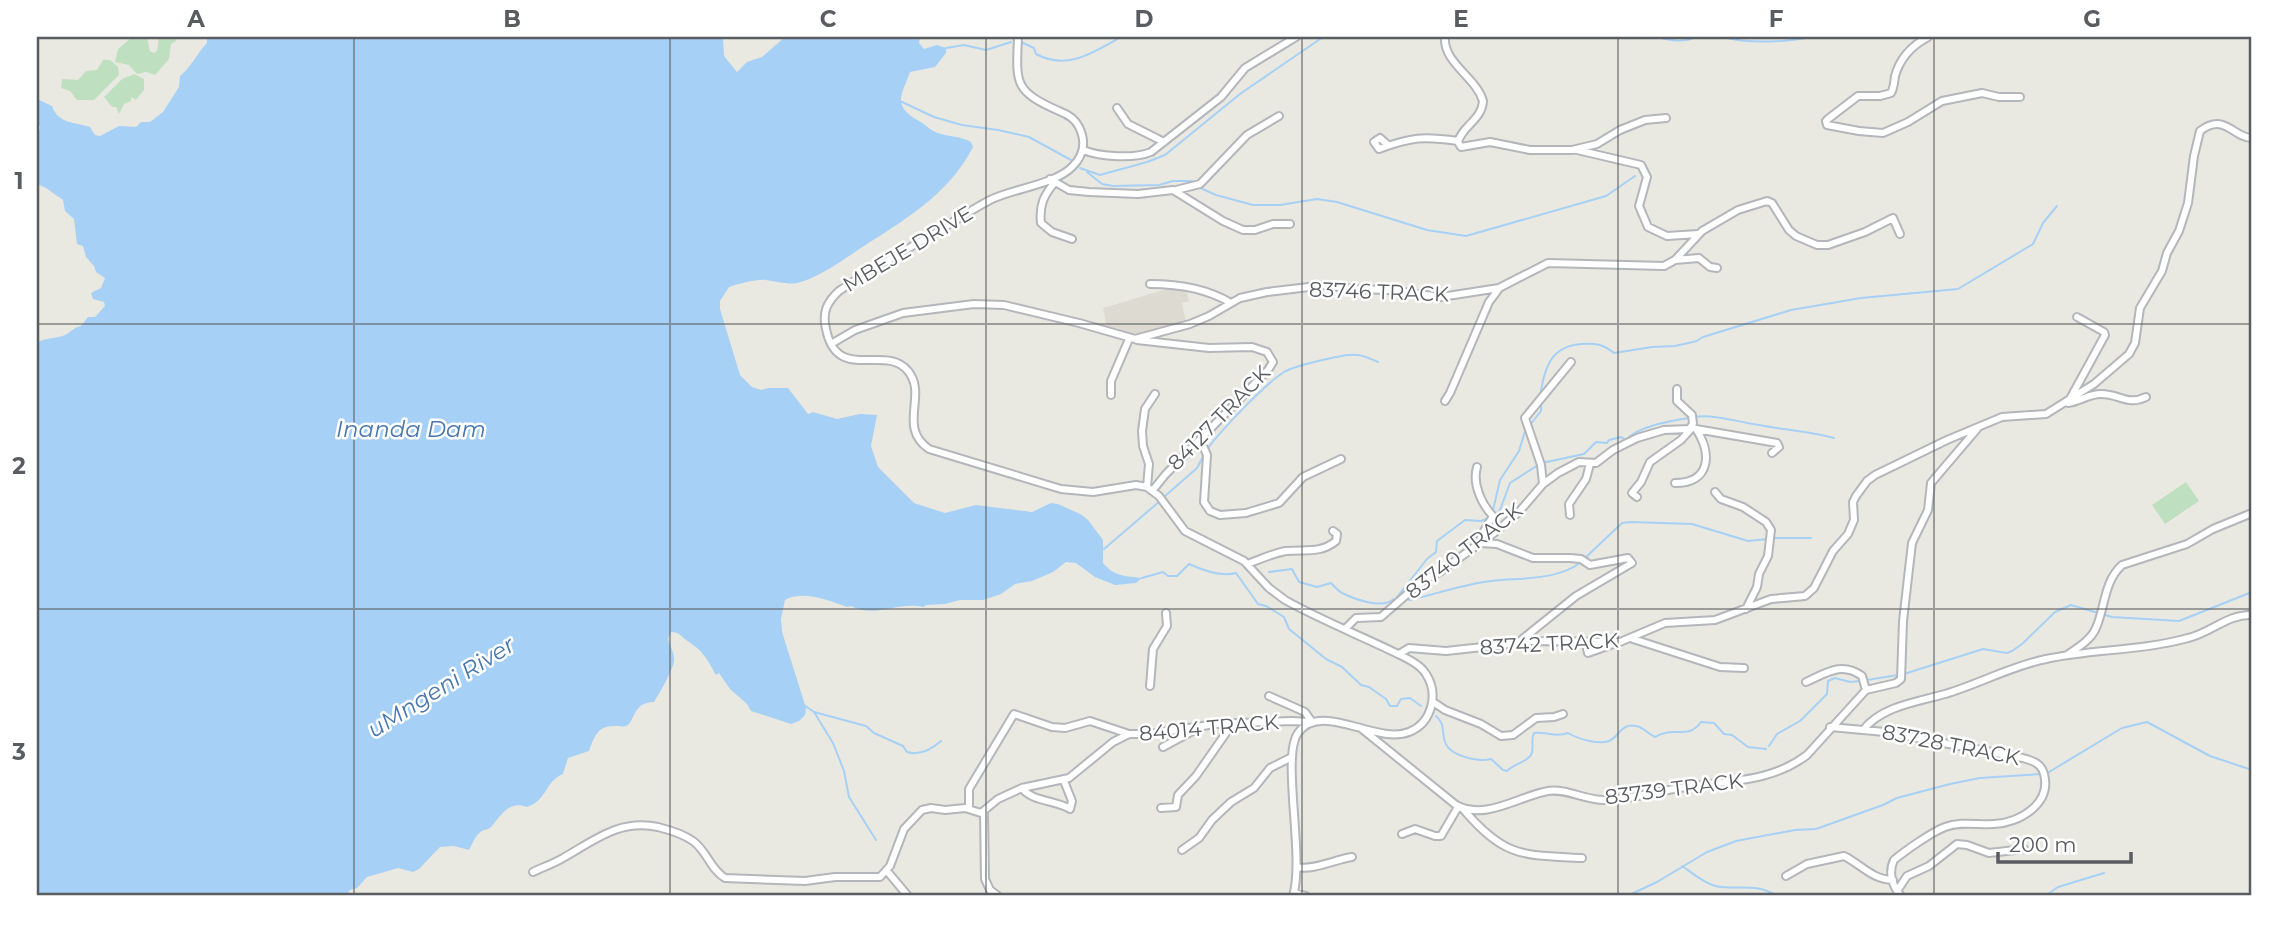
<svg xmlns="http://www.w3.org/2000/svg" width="2289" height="933" font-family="Montserrat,sans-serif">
<rect width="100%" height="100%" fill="#eae9e1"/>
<path fill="#dddad2" d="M1177,286L1186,288L1189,301L1182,303L1186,323L1136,338L1107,328L1103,308Z"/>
<path fill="#bfe0c0" d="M132,37L147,38L150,51L154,53L157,51L159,37L176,38V41L171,44L169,59L155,75L146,72L137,74L129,65L115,62L118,49Z
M103,60H110L118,67L119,75L94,100H77L70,91L61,88L62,79L78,80L86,71L97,70Z
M134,74L144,79V90L136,100L131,97V101L124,104L119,114L116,107H112L104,97L122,79Z
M2186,482L2199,501L2165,524L2152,505Z"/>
<path fill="#a6d0f5" d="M207,37H723L724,56L737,72L747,62L762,57L785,37H920L919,43L924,49L937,45L946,48V53L935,67L910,72C902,95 891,105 919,121C926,125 931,131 938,133C949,137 961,136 971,142L973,147C948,196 902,221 858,250C840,262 818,278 797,283C789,285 774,281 766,280C756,279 739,284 729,287L720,301V309L740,375L752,387L761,390L769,388H788L808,414L813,412L837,419L860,414L877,415L871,446L878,467L914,503L945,513L976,505L1032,512L1051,503L1058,504L1082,515L1088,520L1103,540V563C1115,577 1125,576 1142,578L1136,583L1115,585L1095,577L1076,563L1066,562L1053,572L1032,581L1015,584L1001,594L983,600H960L945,604L926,605L924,607C897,601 875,619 851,606L847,607C828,600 802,590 785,600L781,619L782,632L806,708L805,715L799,721L791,724L751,711L747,704L730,689L719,673L716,675C706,657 703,651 686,640C680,635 679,632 671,632L668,639C670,646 675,654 674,661C673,670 659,694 654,702C632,702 635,723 626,726C625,727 616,726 615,726C598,725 594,737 589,751L568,758L563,774C544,782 548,800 527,807C510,800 502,814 492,826C487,831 487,828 482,831C475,835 473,843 469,850L454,846L440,847L419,869L413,872L398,868L367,877L357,888L350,890L346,896H37V343C45,337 57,339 65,335C72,332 72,328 81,326L88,317H95L105,306L104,302L93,299L91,293L101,288L105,278L96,272L94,266L86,257L83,246L77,244L74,219L65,211L63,200L46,188L37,184V141L40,127L37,121V99L52,106C58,124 75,122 90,127L95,135L100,136L119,126L136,127L141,122H150L163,112L179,87L180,76C188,71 199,51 207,43Z"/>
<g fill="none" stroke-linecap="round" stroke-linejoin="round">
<path stroke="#a6d0f5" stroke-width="2" d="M1656,37C1670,40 1683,43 1696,37
M1722,37C1751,44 1784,42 1813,37
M1023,43L1034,48L1036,54C1067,71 1094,52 1121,37
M946,48L964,45L986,50L1011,42
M900,101L934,117L962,125L998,130L1029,137L1071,160
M1080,168L1100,175L1147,162L1165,155L1240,94L1323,37
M1087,172L1102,184L1113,186L1159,185L1173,181H1192
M1198,187L1216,195L1253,205H1280L1317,199L1337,202L1427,230L1466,236L1606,196L1635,176
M1698,340L1703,337L1791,310L1861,298L1958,289L2033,244L2043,223L2057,206
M1540,396C1545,369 1549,346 1582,344C1595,343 1603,344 1614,353L1652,347L1675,346L1697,341
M1694,417C1716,414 1737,422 1759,425C1784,430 1809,431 1834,438
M1530,425L1541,411V404
M1208,448C1223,428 1264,385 1284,372C1294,366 1346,353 1357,355C1364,355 1372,360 1378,362
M1542,463L1584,454L1596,442L1607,443L1609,440L1621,437L1626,440C1638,426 1670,421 1689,418
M1164,497L1197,468L1205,453
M1493,510L1500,480L1519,451L1526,428
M1496,514L1500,510L1510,483L1538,465
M1773,538H1811
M1104,549L1160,501
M1584,559L1622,523L1631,522L1692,524L1748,541L1768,539
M1269,572L1292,569L1299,582L1317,587L1331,583C1335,587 1339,592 1344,594C1357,600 1382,609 1394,599
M1142,578L1163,572L1168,576H1177L1189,564C1202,570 1221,577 1236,573L1258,604L1266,606L1284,617L1289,629L1326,659L1342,667L1361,685L1369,687L1386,699L1390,706H1397L1401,699L1410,698L1421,706
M1397,597L1427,559L1436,552L1437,541L1465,520L1481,521L1489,518
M1406,598L1410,600C1436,594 1458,586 1484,582C1515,577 1554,582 1580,563
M1904,674L1983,649L2007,653L2012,651L2022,644L2055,612L2071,605L2112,617L2179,621L2252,592
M1867,680L1898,675
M804,705L814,712L833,743L844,771L849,797L876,840
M814,712L866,726L874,733L903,746L907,752C920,756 932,749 941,741
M1436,716C1446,725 1441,731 1445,742C1450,757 1480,762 1491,759L1503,770L1507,771C1513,764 1527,762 1531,755C1535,748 1530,740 1534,733C1546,731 1555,738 1568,733C1578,739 1599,745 1609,741C1620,736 1621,723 1636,726C1643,727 1648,734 1655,737C1675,725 1687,741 1701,722L1714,723L1724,734L1732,735L1748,747L1766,749
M1769,746L1777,734L1800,721L1827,694L1828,681L1835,678L1850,682L1860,681
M2049,772L2122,728L2147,722L2210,756L2252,770
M1682,866C1694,874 1707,886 1722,887C1745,889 1756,884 1778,896
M1627,896L1657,882L1707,852L1736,841L1795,830L1816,829L1883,805L1897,798L1950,784L1980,778L2040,774
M2045,896L2058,887L2104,873"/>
<g stroke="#b3b6ba" stroke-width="10">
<path id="minor" d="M1018,37C1016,84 1014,91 1059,111C1067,114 1075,118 1079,127C1086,141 1084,155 1073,166C1055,185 1014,188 990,200C971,210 953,222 935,233C902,252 870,270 839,291C827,302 822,312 826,329C837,384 885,343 908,371C928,395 897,427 929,449L1061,489L1093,492L1136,485L1147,487L1159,496L1185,531L1244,561L1269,588L1285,600C1321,620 1359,635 1396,653C1406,658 1420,664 1426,674C1439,694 1432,723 1409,732C1376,745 1321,700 1298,733C1281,757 1305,856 1293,896
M1445,37C1443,63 1476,77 1483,101C1482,120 1462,126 1458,142L1461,147L1490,142L1530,150H1572L1597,144L1620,130L1645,120L1666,118
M1928,37C1911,46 1900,58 1895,76C1894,83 1894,88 1891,93L1880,96H1858L1828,119L1826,121L1827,125L1859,131L1883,133L1908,122L1942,101L1982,93L1999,97H2020
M1117,108L1128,124L1164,142
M1388,145L1380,138L1374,142L1379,149C1412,137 1423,136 1458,141
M1083,150C1101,157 1134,159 1151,152L1221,97L1245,68L1296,37
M1577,150L1641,165L1647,177L1639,206L1648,227L1667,236L1698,234
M1050,179L1069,190L1089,192L1138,194L1173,190L1223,221L1243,230H1255L1273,224H1290
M1055,182C1044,195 1039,205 1041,223L1052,232L1072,239
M1176,190L1200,184L1247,135L1279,116
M1675,260L1699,258L1710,267L1717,268
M1150,284C1179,284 1206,288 1231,303
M1137,340L1209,348L1252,347L1267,352L1273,362L1268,370L1165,475L1153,490
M831,344L855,330L903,313L974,304L1004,305L1079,323L1135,339L1190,324L1209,316L1240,298L1267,292L1326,285L1353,289L1388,290L1441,297L1499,288L1548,263L1664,266L1675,260L1702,231L1738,210L1767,201L1772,203L1789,230L1796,236L1817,245H1828L1865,232L1893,218L1900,234
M1111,395V381L1129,339
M2070,399L2105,335L2104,332L2077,317
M1445,401L1450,393L1489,302L1498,290
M2068,403C2079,402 2088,394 2101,394C2120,394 2127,406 2146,397
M1696,429L1777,443L1779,447L1772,453
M1197,443L1204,448L1207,455L1204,502L1210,511L1220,515L1246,513L1279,503L1303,477L1341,459
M1477,467C1472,484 1482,505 1493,516L1481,536L1480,543L1497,544L1533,558H1570L1581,559L1590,565L1628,558L1632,563L1576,596L1520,641
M1675,483C1711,483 1712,453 1696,429
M1543,484L1541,465L1525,418L1571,362
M1147,487L1149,464L1143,446L1142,431L1145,409L1155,394
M1715,492L1721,499L1743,507L1766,522L1771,530L1768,556L1759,574L1757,587L1746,609
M1637,497L1632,493L1641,482L1650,462L1681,440L1691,429
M1570,515L1569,504L1586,479L1590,464
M1247,564C1259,560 1273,553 1286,551C1305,549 1320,554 1336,541L1337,534L1333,531
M1345,629L1356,618L1381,617L1421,582L1441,571L1494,533L1519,512L1543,484L1558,473L1579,462L1596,463L1613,450L1637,438L1664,430L1689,429L1693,424L1692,415L1677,401V389
M1633,639L1720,667L1744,668
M1593,642L1587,649L1588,653L1613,644
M1399,654L1409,648L1446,651L1510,644L1520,641L1620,642L1665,623L1715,620L1771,599L1805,596L1814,588L1833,551L1848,534L1854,520L1853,502L1856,496L1867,481L1875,475L1947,440L2002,417L2046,414L2094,384L2129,354L2135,343L2140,308L2162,271L2167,253L2179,231L2188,203L2194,156L2200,131C2225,112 2233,138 2252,138
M2067,655C2077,648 2091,640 2096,628C2105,608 2104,581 2122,565L2187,544L2213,529L2252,513
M1806,682C1826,673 1842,661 1862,676L1866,690
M1150,686L1153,649L1167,626L1166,613
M1866,690L1896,683L1901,679L1903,621L1912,543L1928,510L1931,483L1977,429
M1269,696L1305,712L1312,722
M1433,702L1445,710L1481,724L1501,736L1513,735L1536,718L1554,717L1563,714
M1830,727L1885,732L2023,758C2033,761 2041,763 2044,774C2052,804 2019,823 1994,824C1978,825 1960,821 1945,827C1932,832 1906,850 1894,860C1888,872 1892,886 1901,896
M1362,729L1456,805C1485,821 1519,796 1548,791C1567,788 1586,801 1606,800C1630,799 1655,792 1680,788C1724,780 1769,784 1807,755L1866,690
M1863,730C1882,706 1917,702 1945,694C1979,684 2011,666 2046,659C2092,649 2141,651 2188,638C2211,633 2227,614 2252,615
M1163,747L1198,728
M1022,788C1032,802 1056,800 1070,809L1072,801L1064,781
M1161,808L1176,807L1178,795L1196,776L1233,723
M969,809V789L1014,714L1052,727L1065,728L1090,721L1129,734
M1463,809C1505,858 1522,855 1582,858
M984,812L985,879L990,890L998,896
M1402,834L1415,829L1435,836H1441L1458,807
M1182,850L1199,838L1212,820L1231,802L1254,788L1270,768L1292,757
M1298,867C1311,871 1337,859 1352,857
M887,871L908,896
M533,872C543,867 553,864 563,858C595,840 619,819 658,827C670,830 683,834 693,841C707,851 710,869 725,878L805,881L835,877H880L890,866L904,829L922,810L931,808L945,810L965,808L981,813L998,799L1022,788L1069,778L1113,742L1129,734H1148L1216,724L1292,721L1310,722
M1786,876L1807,864L1844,856C1862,865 1871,879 1893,880
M1897,891L1907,876L1929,866L1957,844L1967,845L1989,853L2024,849
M1294,893L1306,896"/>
</g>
<use href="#minor" stroke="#fff" stroke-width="6"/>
</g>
<path fill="none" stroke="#595c60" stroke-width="2" stroke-opacity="0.55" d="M354,37V896M670,37V896M986,37V896M1302,37V896M1618,37V896M1934,37V896M37,324H2252M37,609H2252"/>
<g text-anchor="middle" stroke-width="5" stroke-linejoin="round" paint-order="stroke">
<g font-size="21" fill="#595c60" stroke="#fff">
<text transform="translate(908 249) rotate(-31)" y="7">MBEJE DRIVE</text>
<text transform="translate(1379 292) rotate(2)" y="7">83746 TRACK</text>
<text transform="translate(1219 418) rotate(-46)" y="7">84127 TRACK</text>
<text transform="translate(1464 551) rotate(-38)" y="7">83740 TRACK</text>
<text transform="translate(1549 644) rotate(-3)" y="7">83742 TRACK</text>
<text transform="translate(1209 728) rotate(-5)" y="7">84014 TRACK</text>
<text transform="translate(1951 745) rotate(11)" y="7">83728 TRACK</text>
<text transform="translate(1674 789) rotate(-7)" y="7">83739 TRACK</text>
</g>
<g font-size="23" font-style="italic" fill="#4a77ac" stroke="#fff">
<text x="411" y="437">Inanda Dam</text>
<text transform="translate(441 687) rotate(-32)" y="8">uMngeni River</text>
</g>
</g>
<rect width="2289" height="933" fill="none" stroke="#ffffff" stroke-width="77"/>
<path d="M1998 852v10h133v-10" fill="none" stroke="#595c60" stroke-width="3.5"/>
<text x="2009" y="852" font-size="21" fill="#595c60" stroke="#ffffff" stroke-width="5" paint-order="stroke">200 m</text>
<rect x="38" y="38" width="2212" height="856" fill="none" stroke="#595c60" stroke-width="2.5"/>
<g font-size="23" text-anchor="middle" font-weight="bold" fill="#595c60">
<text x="196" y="27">A</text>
<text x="512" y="27">B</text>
<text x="828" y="27">C</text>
<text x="1144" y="27">D</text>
<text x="1461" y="27">E</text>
<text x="1776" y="27">F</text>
<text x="2092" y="27">G</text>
<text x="19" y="189">1</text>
<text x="19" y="474">2</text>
<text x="19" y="760">3</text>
</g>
</svg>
